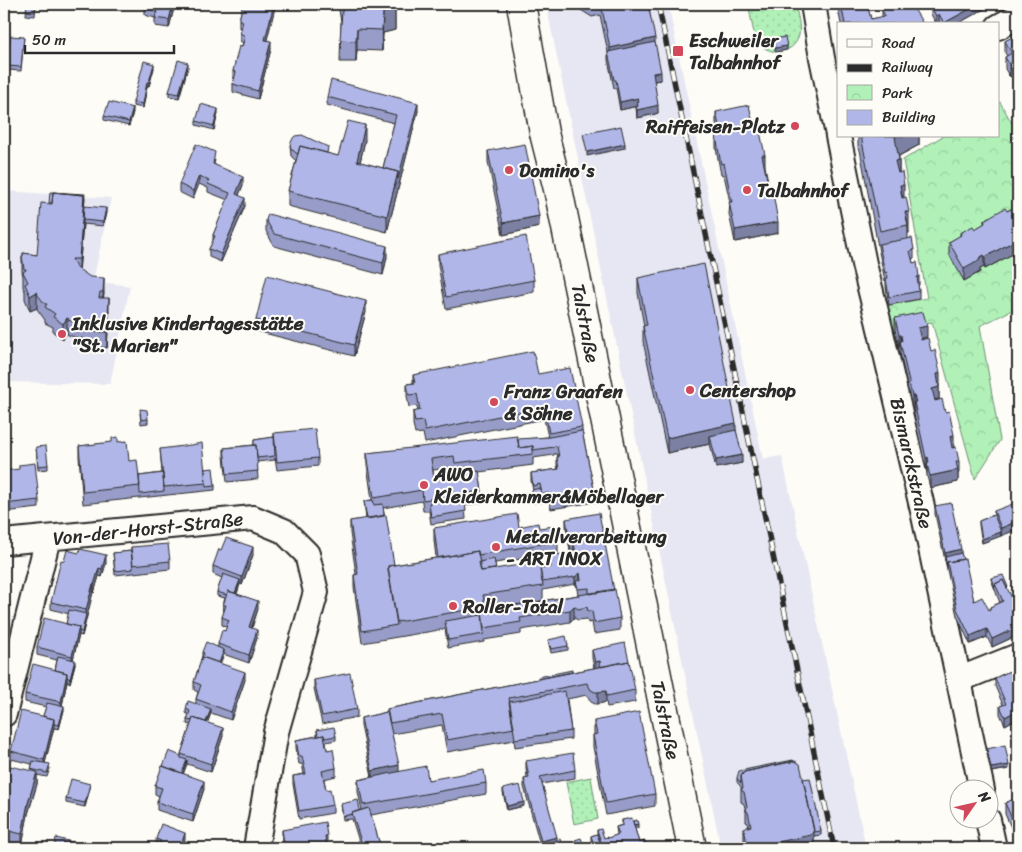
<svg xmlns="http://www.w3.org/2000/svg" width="1022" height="852" font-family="Sriracha,sans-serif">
<defs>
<pattern id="grass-dots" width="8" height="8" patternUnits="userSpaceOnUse" patternTransform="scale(1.25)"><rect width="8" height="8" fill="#b1f1b8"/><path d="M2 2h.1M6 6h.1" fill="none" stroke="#98cf9e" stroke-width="1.8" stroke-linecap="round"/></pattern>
<pattern id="park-crowns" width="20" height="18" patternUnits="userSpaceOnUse" patternTransform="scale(1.25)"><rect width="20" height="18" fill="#b1f1b8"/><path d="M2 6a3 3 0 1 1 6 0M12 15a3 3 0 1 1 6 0" fill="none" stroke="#98cf9e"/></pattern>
</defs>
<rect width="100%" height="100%" fill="#fdfcf7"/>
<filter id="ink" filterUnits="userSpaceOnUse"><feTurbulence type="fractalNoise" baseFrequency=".02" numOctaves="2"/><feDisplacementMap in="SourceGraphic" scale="10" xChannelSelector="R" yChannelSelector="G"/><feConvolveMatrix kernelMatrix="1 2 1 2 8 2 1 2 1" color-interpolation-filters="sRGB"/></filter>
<g filter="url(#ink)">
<path fill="#e6e7f2" d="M546,4H668L763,459L782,456L866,848H721Z
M4,191L111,198L93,281L130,286L110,384L4,382Z"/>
<path fill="url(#grass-dots)" stroke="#6e8e72" d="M748,4H795C797,14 801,25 799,35C794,56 766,57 756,39C753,32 750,12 748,4Z
M591,777L598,819L574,824L566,782Z"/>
<path fill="url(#park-crowns)" stroke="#6e8e72" d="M1000,102L1018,134V307L980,326L1000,440L975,479L932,322L881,332L875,308L927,298L903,160L943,136H998V104Z"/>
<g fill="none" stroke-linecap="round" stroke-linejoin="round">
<g stroke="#2b2b2b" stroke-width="28">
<path id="street" d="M813,4L822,58L838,135
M998,27L1018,16
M838,136L864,264L878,320L923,511L982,790
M4,542L253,518L284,531L307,554L316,592L276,732L256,848
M958,680L1018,656
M4,714L48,538
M988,820L994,848"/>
</g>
<g stroke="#2b2b2b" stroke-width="31">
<path id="secondary" d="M521,4L544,133L558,189L580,296L692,848"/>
</g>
<use href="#street" stroke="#fdfcf7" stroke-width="24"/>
<use href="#secondary" stroke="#fdfcf7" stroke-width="28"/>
<g stroke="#2b2b2b" stroke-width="5.5">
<path id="rail" d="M658,4L834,848"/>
</g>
<use href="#rail" stroke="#fdfcf7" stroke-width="4" stroke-dasharray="11" stroke-linecap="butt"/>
</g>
<path fill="#979dc8" stroke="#2b2b2b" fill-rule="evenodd" d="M27,4H36L35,16L26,15Z
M243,4L267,40L271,49L258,99L233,92V84L234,79H233V71L243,43L240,41V33L241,29L239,28V20Z
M338,4H395V30L383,33L382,51L357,50L356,62H340L341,22Z
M575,4H648L661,80L654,81L658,113L655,114L637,118L636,107L637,106L620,110L616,88H614L608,60V52L600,15L592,17L576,7Z
M837,4H868V8L871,19L882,17V10L922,24H841Z
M929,4H993L957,24H940L939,22L936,24L931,14V9Z
M145,8H174L169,28L155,26V18L145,15Z
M1018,34V77L1017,75L1012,78L1010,76H1009L1005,69V57L1007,56L1005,53V41Z
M24,37L21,71L8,70V66Z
M188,67L179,98L169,96V92Z
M154,68L149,86H147L143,108L133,106V102Z
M327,97L418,111L387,232L288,206V191L296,161L291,156L290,145L338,156L365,140L360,162L383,168L394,123L327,105Z
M133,112L129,126L104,120V116Z
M716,112L754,128L765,166L778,233L735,242L729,214L730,202L724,175H721L716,148V136H718L716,123Z
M218,113L214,130L196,125V121Z
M858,136H919V145L899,156V173L909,233H908V239L914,250V258L912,259L913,263L919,277V285H918L919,291V299L889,305L886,287V280L885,281L879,252L860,150L858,147Z
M488,151L539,227L503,235L488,162Z
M215,160L214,164L243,185L239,195L245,206L221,262L209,257V249L213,241V235L228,200L208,192V188L199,184L193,199L179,192V184Z
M1018,201V251L985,269L984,267L980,269V272L964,281L949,254V242L960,236V233L975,229L984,224V220L1007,211L1016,207V202Z
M84,206L106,212L103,226L83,224V223L79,270L104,293L103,298L109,313L107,348L94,347V343L82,342V338H81V339L68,335L67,333L63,339L53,332V327L45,323V320L37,309V308L30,311L25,299V291L23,287V277L22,271V256H23V253L37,255Z
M266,220L387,257L383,275L274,246L266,231Z
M438,254L534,280V292L446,309L438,265Z
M638,278L736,430L742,463L716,468L710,444L667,453L643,341V326H644L638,293Z
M366,312L354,356L256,331V320Z
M895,318L927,337L921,339L940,385H939V399L934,400L959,462V473L958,474V482L930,488L927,476V469L926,470L914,414V408H912L900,353V347H899L895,330Z
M538,374L582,427V431L595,494V502L551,509L549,501L534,503L532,494V490H533L531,481V473L558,469L557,465V457H558L557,454H554V455L533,458V465L479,472L482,491V503L465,505L466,519L431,524L429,511H423L422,501L383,508L394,565L436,558L434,540V528L519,527L539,528L558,541V553L495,563L496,569H540L549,567V556L575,555L574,550L570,551L566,527V519L614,590L620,618V630L594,634L592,622L588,623L587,619L578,620L574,618L570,622L521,630V634L484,640V642L448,648L445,629L362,643L354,587V575L356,574L350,533V521L366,519L364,501L372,500L367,465V453L548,437L544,419L425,443L423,433L415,434L413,424V412L418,411L417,406L409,407L407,396V384L413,383V375ZM454,468L455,475L434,478L433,470ZM575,584H576L578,595L485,610L543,601V590Z
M140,413L148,419V423L141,424Z
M274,433L318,458V466L277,470L275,458V460L257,462L258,479L227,482L224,456V448L254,445V440L274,437Z
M118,442L129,461L139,476L162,473L160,449L205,469L215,486V490L83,504L79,457V446Z
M36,447L48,465V469L38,470Z
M4,471L39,500V508L4,512Z
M935,506L961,553L974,601L989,610H990V607L1000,603L992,582V578L1008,591L1013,600L1018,598V635L992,647L987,637L970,644L957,616L935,514Z
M994,511L1018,529L982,543L979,525V521L994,515Z
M131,547L170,561V569L115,575L113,553L131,551Z
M221,550L253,555L242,585L240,584L237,594L258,609L252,628L257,638L249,663L223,654L220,663L245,680L231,720L211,713L207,723L223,736L211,772L187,764L183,773L204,789L193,822L157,810V802L159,796L155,794V786L163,766L181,756V754L191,725L187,724V720L189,715L186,713V709L196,704V699L198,692L194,690V682L202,656V652L218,647V644L227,627L222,625V617L224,613L223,605L225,598L217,596V592L222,578L213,574V566Z
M106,563L102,577L99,576L94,593L93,592L82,636L79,635L73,659L75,664L70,683L67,681L62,706L64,710L59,729L54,728L45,763L50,768L47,777L37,775V784L28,814L22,846L4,842V787L31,771L32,764L11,759V751L43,716L46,707L25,702V694L55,670L57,660L37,655V647L66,624L69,614L51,609V602Z
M548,640L568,646V650L551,653Z
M592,650L635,690V702L607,707L606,702L598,704H595L591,702L587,695L567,699L571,731V739L515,747L514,739V740L447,752L442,725L392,734L399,772L428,780L486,783V794L371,815L381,848H361L352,819L343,820L341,804L360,810H362L358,792V780L372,777L361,726V718L387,712V709L594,668L592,658Z
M1018,667V718L1005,725L1000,714V706L1003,705L995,686V678Z
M314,680L357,709V717L322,724L314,688Z
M594,721L655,794V806L606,815L593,747V735H594Z
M317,730L336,736V740L326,742L327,750L336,768V776L324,779L326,790L333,805V813L299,819L293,784V776L304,774L302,764H299L296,748V740L317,736Z
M987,749L1009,769L991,772L987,753Z
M526,761L575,770V778L542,784L557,840L563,848H541L524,787V779H527L526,769Z
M737,778L803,779L821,831V835L814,836V842L811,847L802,848H746L744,840V828L749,827L748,823L746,822V812L744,804L741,802V787L737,782Z
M90,788L85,807L66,803V799Z
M503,789L524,806L507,810L503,793Z
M1018,802V843L1005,814V803Z
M622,820L633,821L638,828L635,829L639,843L647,848H593L591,840V836L597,834V830L604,838H608L617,835L616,827L622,825Z
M282,830L327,836V848H283L282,841Z
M156,839L185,841L183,848H158H159L156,847Z"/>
<path fill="#7b80a2" stroke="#2b2b2b" d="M173,4H175L169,28V20Z
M274,4H276L265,48V40Z
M968,4H993L957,24H944V23L968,10Z
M395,8V30L383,33L382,51L383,12Z
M939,14V22L936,24V16Z
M357,29V50L356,62V41Z
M655,38V50L610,59V48Z
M271,41V49L258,99V91Z
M787,46V50L775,52V48Z
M188,63V67L179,98V94Z
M1017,63V75L1012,78V66Z
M154,64V68L149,86V82Z
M1009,64H1010V76H1009Z
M661,72V80L653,81V73Z
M147,82V86L143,108V104Z
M638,98V106L620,110V102Z
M418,103V111L387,232V216L398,172Z
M658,105V113L655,114L637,118V110Z
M133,108V112L129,126V122Z
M218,109V113L214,130V126Z
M365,125V140L357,176V161Z
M896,136H919V145L895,158V137Z
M625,144V148L587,156V152Z
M762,155H765V166L762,167Z
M899,160V181L895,161Z
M199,176V184L193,199V191Z
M243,177V185L236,202V194Z
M900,185H904V206Z
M84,195L85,198L79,274V259Z
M245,198V206L221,262V254Z
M106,208V212L103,226V222Z
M905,212H909V233H908V225Z
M539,216V227L503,235V223Z
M778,222V233L735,242V230Z
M1018,239V251L985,269V257Z
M387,246V257L383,275V263Z
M984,255V267L980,269V272L964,281V269L979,258Z
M104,278V293L103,308V292Z
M37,292V308L30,311V296Z
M109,298V313L107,348V332Z
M366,301V312L354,356V345Z
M67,318V333L63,339V324Z
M927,326V337L918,339V328Z
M899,335H901V345L900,341V347H899Z
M940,373V385L937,386V374Z
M939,387V399L932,400V389Z
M912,396H914V406V402V408H912Z
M736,423V438L710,436V444L667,453V438Z
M954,435V447L950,448V436Z
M742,455V463L716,468V460Z
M928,457V468L927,464V469L926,470V458Z
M958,470V482L930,488V476Z
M1018,521V529L1001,536V528Z
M1001,532V536L982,543V539Z
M574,542V550L570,551V543Z
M253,547V555L242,585V577Z
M961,549V557H945V561V553Z
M106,555V563L102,577V569Z
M99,568V576L94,593V585Z
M580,573V581L575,584V577Z
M240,580V584L234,601V597Z
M93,584V592L82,636L86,610Z
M258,601V609L249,635V627Z
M574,606V618L570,622V610Z
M79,627V635L72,664V656Z
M1018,627V635L992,647V639Z
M987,629V637L970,644V636Z
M257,630V638L249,663V655Z
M224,650V654L218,670V666Z
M75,660V664L70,683V679Z
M600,661V669L595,670V662Z
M245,672V680L231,720V712Z
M67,673V681L61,710V702Z
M606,691V702L598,704V692Z
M64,706V710L59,729V725Z
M211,709V713L205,730V726Z
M1018,710V718L1005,725V717Z
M54,719V727L44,767V760Z
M223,728V736L211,772V764Z
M187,760V764L181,780V776Z
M399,765V773L372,779V771Z
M1009,765V769L991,772V768Z
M37,772V784L28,814L22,846V834L28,803Z
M204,781V789L193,822V814Z
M90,784V788L85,807V803Z
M524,802V806L507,810V806Z
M638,824V828L633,830V826Z
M814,830V842L811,847L802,848H759V846Z
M185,833V841L183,848H180Z
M557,837V845L553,842V846L541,848V841Z
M755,843V848H749V845Z"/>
<path fill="#b0b7e8" stroke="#2b2b2b" d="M27,4H36L35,12L26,11Z
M145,4H173L169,20L155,18L157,11L145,8Z
M243,4H274L265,40L271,41L258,91L233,84L236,72L233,71L239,46L242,47L245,36L240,33L243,21L239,20Z
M343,4H395V8L383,12L382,30L357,29L356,41L340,40L342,10H343Z
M601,4H648L655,38L610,48Z
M841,4H867L871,19L885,16L882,10L892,4H911L922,22L918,24H845Z
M933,4H965L968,10L944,23L939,14L936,16L931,6L934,5Z
M1018,34V65L1017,63L1012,66L1010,64H1009L1005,57L1012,53L1005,41Z
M10,36L24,37L21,67L8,66Z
M785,37L787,46L775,48L774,39Z
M655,42L661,72L653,73L658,105L655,106L637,110L636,107L638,106L637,102H639L638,98L620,102L616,80H614L608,52Z
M178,60L188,63L179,94L169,92Z
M144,61L154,64L149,82H147L143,104L133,102Z
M331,80L418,103L398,179V172L383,168L396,115L327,97Z
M109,102L133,108L129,122L104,116Z
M201,104L218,109L214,126L196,121Z
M749,105L754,128L759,127L765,155H762L770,194L773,193L778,222L735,230L729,202H732L724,163L721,164L716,136L721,135L716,112Z
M348,121L365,125L357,161L398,172L387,216L288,191L300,146L338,156Z
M621,126L625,144L587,152L583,134Z
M302,135L328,147L327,153L300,146L298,154L296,153L291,148L290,145L293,138L295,136Z
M861,136H896L895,137L899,160L895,161L898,173L902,172L904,185H900L902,198L906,197L909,212H905L908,225L880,231Z
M196,144L215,152L213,164L243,177L236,194L245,198L221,254L209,249L215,236L213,235L230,193L208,184L209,181L199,176L193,191L179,184Z
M525,144L539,216L503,223L488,151Z
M50,192L85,194L84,206V195L53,192L52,203H49Z
M53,192L84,195L79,259H72L77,268L90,277L104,278L103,292H100L99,298H109L107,332H94V328L82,327V323H81V324L68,320L69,319L67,318L63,324L53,317L55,314L45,307L47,304H45L37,294H38L37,292L30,296L25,284L28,282L23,272L26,270V269H24L22,256H23V253L37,255L41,203L52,204Z
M1018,201V239L985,257L984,255L979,258L980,260L964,269L949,242L961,235L960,233L973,226L975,229L985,223L984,220L1005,208L1007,211L1018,206L1016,202Z
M84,206L106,208L103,222L83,220Z
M268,214L387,246L383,263L274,234L266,220Z
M526,236L534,280L446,297L438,254Z
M912,238L914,250L910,251L913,263L917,262L919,277H917L919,291L889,297L886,279L888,278L887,272L885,273L879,244Z
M704,264L736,423L667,438L643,326L647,325L638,278Z
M267,275L366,301L354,345L256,320Z
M923,312L927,326L918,328L921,340L928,338L931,351L935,350L940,373L937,374L939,387L932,389L935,401L942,399L945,412L949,411L954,435L950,436L952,448L956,447L959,462H956L958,470L930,476L927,464L929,463L928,457L926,458L914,402H916L914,396H912L900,341H902L901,335H899L895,318Z
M533,351L538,374L570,368L582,427L549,433L544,407L425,431L423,421L415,422L413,412L420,410L417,394L409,395L407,384L415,383L413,375Z
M140,409L147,410L148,419L141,420Z
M315,429L318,458L277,462L274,433Z
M736,430L742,455L716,460L710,436Z
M582,431L595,494L551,501L549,493L542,494L540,484L533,486L531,473L559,469L557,457H559L557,446H554V447L533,450V446L519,448L518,439L549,437Z
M517,436L519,448L533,446V454L455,463L454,456L431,459L434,478L479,471L482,491L423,500L422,490L374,498L367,453Z
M118,437V442L127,441L129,461L137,460L140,486L83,492L79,446L112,442V438Z
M274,437L275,456L257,458L256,445H254V440Z
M202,443L206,483L164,487L160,449L191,445Z
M256,445L258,471L227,474L224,448Z
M46,446L48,465L38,466L36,447Z
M35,463L39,500L4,504V471L19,469V465Z
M213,468L215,486L206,487L205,469Z
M163,473L164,491L140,494L139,476Z
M540,488L542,498L534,499L532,490Z
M464,497L466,511L431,517L429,503Z
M373,500L374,505L383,504L384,516L367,519L364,501Z
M1018,502V521L1001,528L994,511Z
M951,503L961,549L945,553L935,506Z
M599,513L614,590L589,594V588L578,589L576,581L581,580L580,573L575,577L542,582L540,569L551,567L549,556L568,553L573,556L576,555L574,542L570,543L566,519Z
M517,514L519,527L538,523L539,528L555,526L558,541L478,555V551L438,558L434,528Z
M386,515L394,565L388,566V570L397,625L362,631L354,575L358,574L350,521Z
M994,515L1001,532L982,539L979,521Z
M226,538L253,547L242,577L213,566L219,549L221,550Z
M168,544L170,561L133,565L131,547Z
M80,549L106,555L102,569L99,568L94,585L93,584L86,610L51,602L61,560L64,561L67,550L79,553Z
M131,551L133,569L115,571L113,553Z
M478,551L481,571L539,562L543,586L483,595L485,607L397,622L388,566Z
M961,553L963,559L947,562V566L945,557Z
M494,559L496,569L481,571L479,562Z
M965,559L974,601L982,597L989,610L991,609L990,607L1003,601L995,584L1003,580L1013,600L1018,598V627L992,639L987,629L970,636L957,609L947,562Z
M223,574L240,580L235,593L228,591L227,595L217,592Z
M1003,575L1008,587L1007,588L1003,580L995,584V587L992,578Z
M615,589L620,618L594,623L592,611H588L587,607L578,609L574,606L570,610L520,618L521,622L484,628L482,611Z
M228,591L258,601L249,627L257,630L249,655L218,644L222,630L225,631L229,620L222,617L226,605H223Z
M69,610L86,614L82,632L79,631V627L66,624Z
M482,615L484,634L448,640L445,621Z
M44,618L79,627L72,656L37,647Z
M566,636L568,646L551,649L548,640Z
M206,642L224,650L219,663L202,657L201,660L204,653L202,652Z
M625,643L629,661L601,667L600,661L595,662L592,650Z
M58,656L75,660L70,679L67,677V673L55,670Z
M202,657L245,672L231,712L196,699L201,685L194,682Z
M629,661L635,690L607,696L606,691L598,692H595L591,690L587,683L509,698L514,728L447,740L442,714L390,723L387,709Z
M33,664L67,673L61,702L25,694Z
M1018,667V699L1016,700L1018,705V710L1005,717L1000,706L1006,704L995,678Z
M572,670V672L538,679V677Z
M350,673L357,709L322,716L314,680Z
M565,691L571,731L515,739L509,702Z
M188,701L211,709L206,722L193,718L192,721L187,720L190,711L186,709Z
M47,703L61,706V705L64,706L59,725L54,724V719L43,716Z
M21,711L54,719L44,760L11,751Z
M387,712L399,765L372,771L361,718Z
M639,712L655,794L606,803L593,735L597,734L594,721Z
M193,718L223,728L211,764L181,754Z
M334,727L336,736L325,738L324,735L318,736L317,730Z
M324,735L327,750L333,749L336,768L322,771L326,790L330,789L333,805L299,811L293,776L306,774L302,756H299L296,740Z
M1005,745L1009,765L991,768L987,749Z
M169,751L181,756V758L187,760L182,773L163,766Z
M573,753L575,770L540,777L557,837L541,841L524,779L529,778L526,761Z
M793,760L794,761L744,772L741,776V783L737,778L739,771Z
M33,761L50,764L47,773L31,769Z
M795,761L800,764L814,830L811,835L759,846L755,843L749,845L747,844L744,828L751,826L748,812L746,810L747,807L744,792L741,790L743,788L741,776L744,772Z
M10,766L37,772L28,803L22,834L4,830V787Z
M162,766L204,781L193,814L157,802L162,788L155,786Z
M426,766L428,780L484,770L486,783L363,805L358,780Z
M810,778L821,831L814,832L803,779Z
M71,779L90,784L85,803L66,799Z
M520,785L524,802L507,806L503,789Z
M1016,798L1018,802V832L1005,803Z
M358,800L360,810L352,813L353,814L343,816L341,804Z
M369,808L381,848H363L352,813Z
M632,818L639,843L645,841L647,848H603L597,830L601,829L604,838L607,837L608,838L619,834L616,827L623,825L622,820Z
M637,820L638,824L634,825L633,821Z
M325,822L327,836H325L327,848H285L282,830Z
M161,824L185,833L180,848H158L161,841L156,839Z
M597,834L602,848H595L591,836Z
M56,838L76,843L74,848H54Z
M581,838L585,848H578L575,840Z
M560,839L563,848H555L553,842Z
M553,845L554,848H544Z
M4,846L14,848H4Z
M534,846L535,848H525Z"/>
</g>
<g fill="#d1495b" stroke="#fdfcf7" stroke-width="2">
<rect x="672" y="45" width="12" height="12" rx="2.5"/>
<circle cx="795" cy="126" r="5"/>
<circle cx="509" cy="170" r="5"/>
<circle cx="747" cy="190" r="5"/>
<circle cx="62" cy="334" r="5"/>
<circle cx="690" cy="390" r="5"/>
<circle cx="494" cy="402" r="5"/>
<circle cx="424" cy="485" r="5"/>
<circle cx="496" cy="547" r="5"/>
<circle cx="453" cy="606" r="5"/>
</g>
<g text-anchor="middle" stroke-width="4" stroke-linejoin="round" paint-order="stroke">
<g font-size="19" font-weight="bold" fill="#2b2b2b" stroke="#fdfcf7" text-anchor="start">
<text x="689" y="47">Eschweiler<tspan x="689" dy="22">Talbahnhof</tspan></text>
<text x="785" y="133" text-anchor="end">Raiffeisen-Platz</text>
<text x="519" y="177">Domino's</text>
<text x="757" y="197">Talbahnhof</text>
<text x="72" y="330">Inklusive Kindertagesstätte<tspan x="72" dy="22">"St. Marien"</tspan></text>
<text x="700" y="397">Centershop</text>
<text x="504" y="398">Franz Graafen<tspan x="504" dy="22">&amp; Söhne</tspan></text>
<text x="434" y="481">AWO<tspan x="434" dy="22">Kleiderkammer&amp;Möbellager</tspan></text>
<text x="506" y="543">Metallverarbeitung<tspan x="506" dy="22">- ART INOX</tspan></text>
<text x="463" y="613">Roller-Total</text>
</g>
<g font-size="19" fill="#2b2b2b" stroke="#fdfcf7">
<text transform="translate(586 323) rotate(79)" y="7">Talstraße</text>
<text transform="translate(912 463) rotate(77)" y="7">Bismarckstraße</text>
<text transform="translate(148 528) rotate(-6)" y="7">Von-der-Horst-Straße</text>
<text transform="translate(666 720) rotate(78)" y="7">Talstraße</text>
</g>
</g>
<rect width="1022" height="852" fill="none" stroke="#fdfcf7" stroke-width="20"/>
<rect x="10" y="10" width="1002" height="832" fill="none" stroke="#2b2b2b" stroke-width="2" filter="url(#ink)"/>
<rect x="837" y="22" width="162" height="115" fill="#fdfcf7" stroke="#a9a8a5"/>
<rect x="847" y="39" width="25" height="8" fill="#fdfcf7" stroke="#a9a8a5"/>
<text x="882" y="48" font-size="15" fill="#2b2b2b">Road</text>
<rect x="847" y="64" width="25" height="8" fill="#2b2b2b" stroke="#a9a8a5"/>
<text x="882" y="72" font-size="15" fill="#2b2b2b">Railway</text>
<rect x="847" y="85" width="25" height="15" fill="url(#park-crowns)" stroke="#a9a8a5"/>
<text x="882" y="98" font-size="15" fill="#2b2b2b">Park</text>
<rect x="847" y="110" width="25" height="15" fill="#b0b7e8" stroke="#a9a8a5"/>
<text x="882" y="122" font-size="15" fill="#2b2b2b">Building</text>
<g transform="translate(974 804) rotate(56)"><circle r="24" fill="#fdfcf7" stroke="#a9a8a5"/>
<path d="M0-4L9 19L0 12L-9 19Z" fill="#d1495b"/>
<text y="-8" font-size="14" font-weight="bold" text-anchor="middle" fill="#2b2b2b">N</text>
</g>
<path d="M25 45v8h149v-8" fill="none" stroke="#2b2b2b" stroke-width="2.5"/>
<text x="32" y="45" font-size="15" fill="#2b2b2b" stroke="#fdfcf7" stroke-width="4" paint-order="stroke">50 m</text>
</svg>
